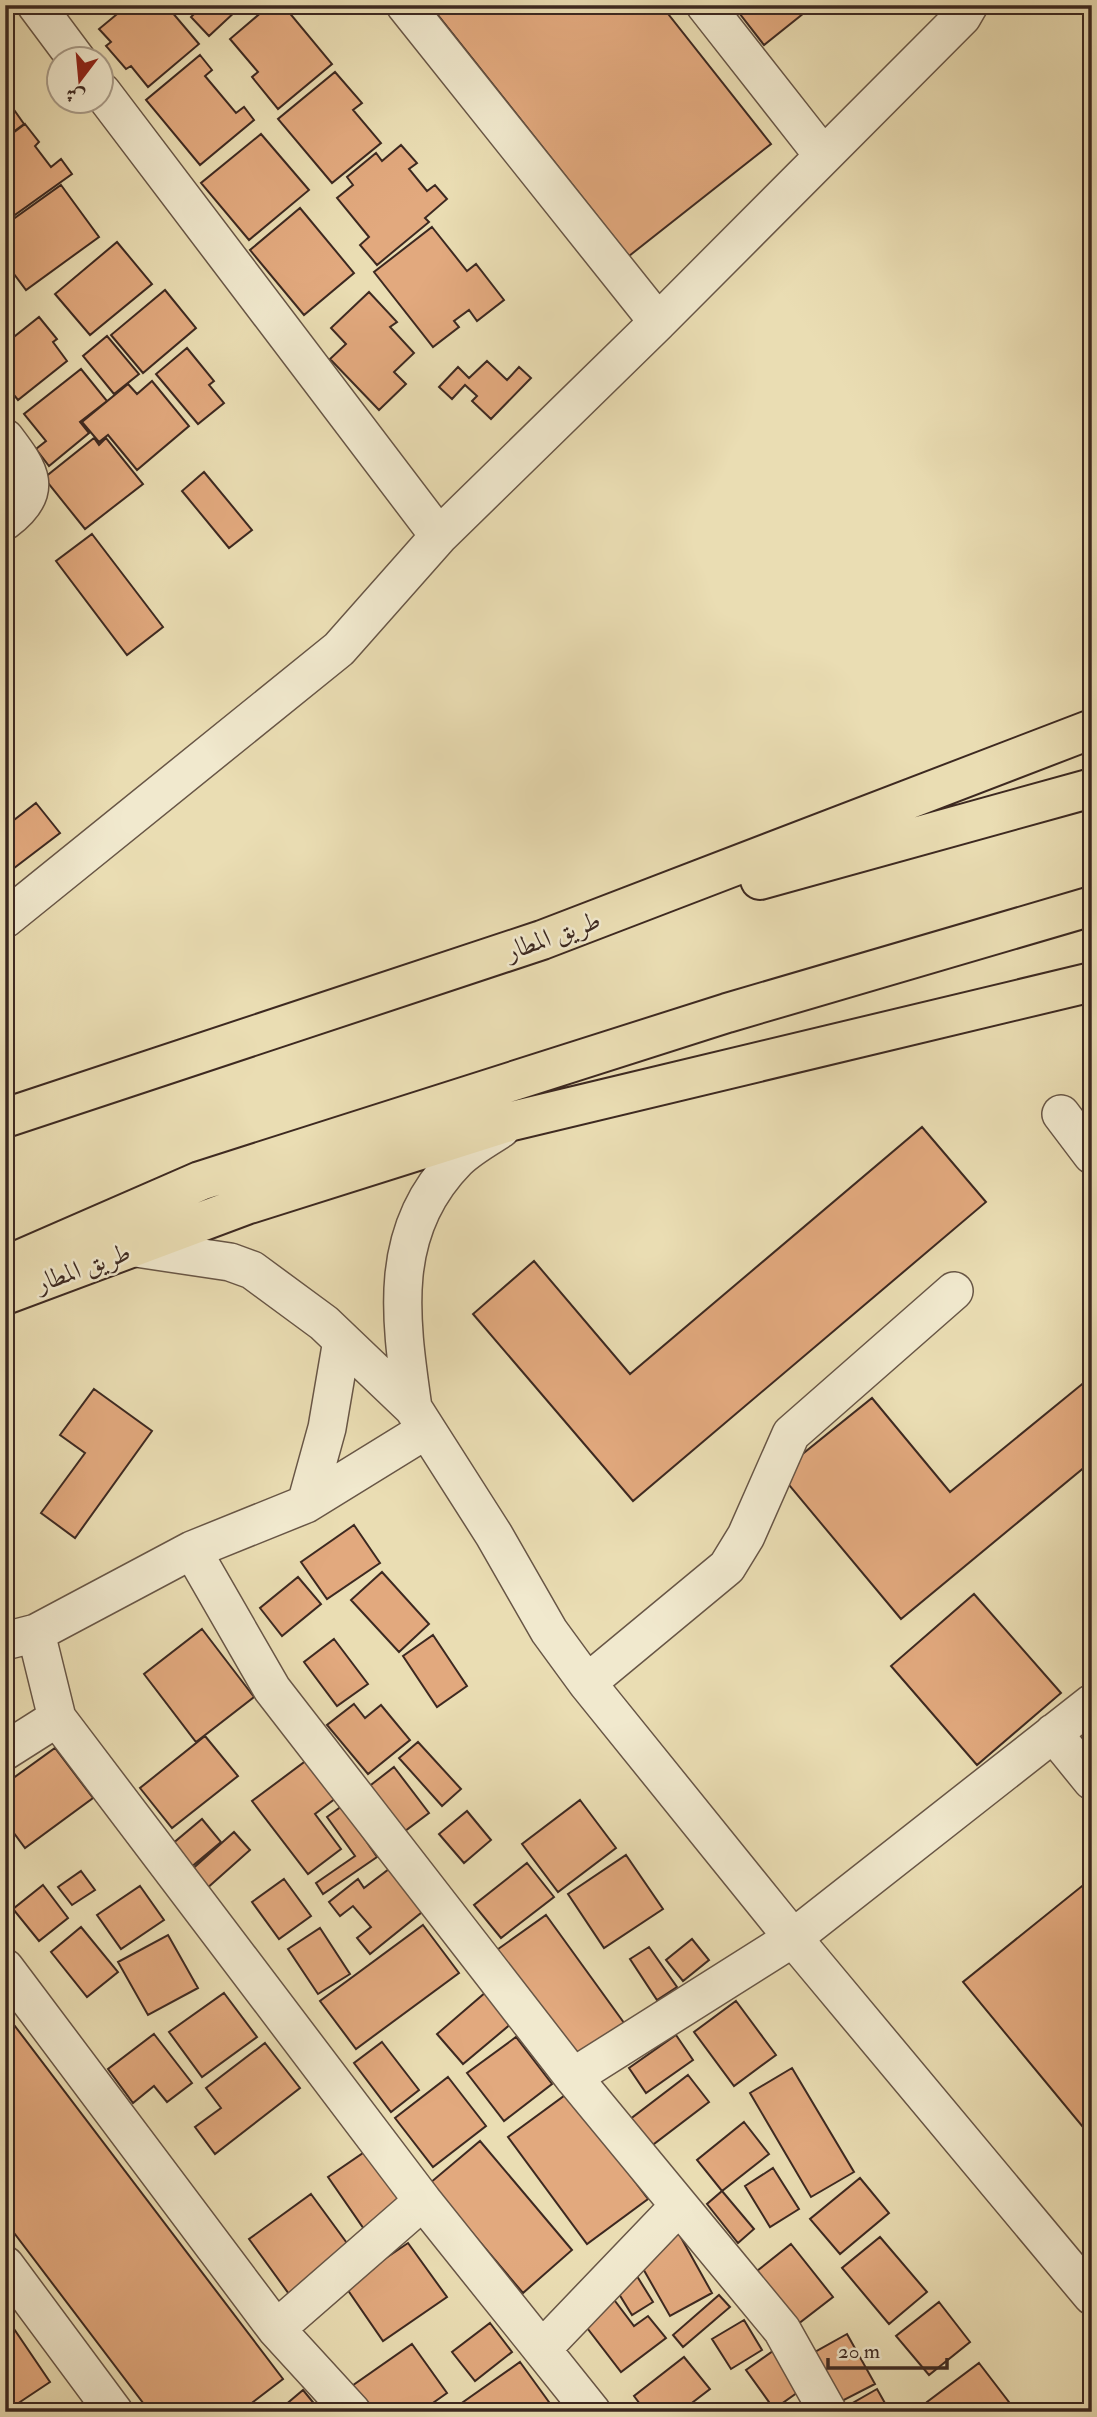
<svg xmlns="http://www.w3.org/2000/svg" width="1097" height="2417" font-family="'IM FELL Double Pica',Amiri,serif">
<rect width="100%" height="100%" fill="#eaddb3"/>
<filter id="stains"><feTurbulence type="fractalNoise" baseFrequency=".00286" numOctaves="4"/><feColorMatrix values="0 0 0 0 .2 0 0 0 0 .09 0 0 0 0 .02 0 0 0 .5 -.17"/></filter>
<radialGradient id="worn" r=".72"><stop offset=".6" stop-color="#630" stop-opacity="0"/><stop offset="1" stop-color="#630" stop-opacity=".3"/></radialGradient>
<path fill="#e2a97e" stroke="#3d2921" stroke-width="2" d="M128,5H166L199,44L148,87L131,66L126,69L106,46L111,42L99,29Z
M203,5H232L237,10L209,36L191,17Z
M270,5H283L332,64L278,109L252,77L258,72L230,39Z
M430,5H661L771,144L629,256Z
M733,5H814L764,45Z
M200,55L212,70L205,76L236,113L244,107L254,120L200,165L146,100Z
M335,72L362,103L353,110L381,143L332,183L278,119Z
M5,97L24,124L5,138Z
M25,124L39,142L35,146L51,167L61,159L72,174L5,222V139Z
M261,134L309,190L249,240L201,183Z
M401,145L417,163L409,169L427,191L435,185L447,199L425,218L429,222L377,265L360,245L369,237L337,198L353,185L347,177L376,153L382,161Z
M61,185L99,237L26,290L5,262V252L10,248L5,242V225Z
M300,208L354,273L304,315L250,250Z
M432,227L467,271L476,264L504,300L477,321L469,310L454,321L459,327L433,347L374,272Z
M117,242L152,284L90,335L55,294Z
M165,290L196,328L143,373L111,335Z
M369,292L397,322L390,327L414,353L394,372L406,384L379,410L330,359L346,344L331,328Z
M39,317L57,339L53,342L67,361L18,400L5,384V344Z
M107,336L139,374L114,394L83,356Z
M187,348L214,381L209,385L224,403L198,424L156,374Z
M487,361L507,380L519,367L531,378L491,419L472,401L477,396L465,385L452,399L439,387L458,367L469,378Z
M81,369L107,401L80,422L89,433L49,466L36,449L46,441L24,414Z
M152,381L189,426L137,470L108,435L99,442L82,422L128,384L137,394Z
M94,438L99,445L106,438L143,484L85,529L44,478Z
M204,472L252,530L229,548L182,491Z
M92,534L163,627L127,655L56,561Z
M36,803L60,833L5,875V827Z
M922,1127L986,1202L633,1501L473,1314L534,1261L630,1374Z
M1092,1376V1461L901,1619L779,1473L872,1398L950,1492Z
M94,1389L152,1431L75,1538L41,1513L85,1453L60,1435Z
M354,1525L380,1563L327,1599L301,1562Z
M382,1572L429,1624L399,1652L351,1600Z
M298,1577L321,1604L282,1636L260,1608Z
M974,1594L1061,1693L977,1765L891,1666Z
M202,1629L254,1697L196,1742L144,1674Z
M433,1635L467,1686L437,1707L403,1656Z
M334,1639L368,1684L337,1706L304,1662Z
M354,1704L365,1718L381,1705L410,1740L368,1774L327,1725Z
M205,1736L238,1776L172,1828L140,1788Z
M418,1742L461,1789L442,1806L399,1758Z
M55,1748L93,1798L25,1848L5,1821V1784Z
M307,1760L336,1798L315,1814L341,1849L308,1874L252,1801Z
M394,1767L429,1813L401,1834L367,1788Z
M580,1800L616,1848L558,1892L522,1844Z
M342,1806L377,1857L323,1894L316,1883L355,1856L327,1817Z
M467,1811L491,1840L464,1863L439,1834Z
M202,1819L221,1842L190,1868L171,1845Z
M234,1832L250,1850L205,1890L189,1872Z
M626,1855L663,1909L604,1948L568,1894Z
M527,1863L554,1897L501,1938L474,1905Z
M393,1866L427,1908L370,1954L357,1938L371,1927L353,1906L340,1916L329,1902L358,1879L364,1888Z
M81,1871L95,1890L72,1905L58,1887Z
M1092,1878V2000L1087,2004L1092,2010V2138L963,1982Z
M284,1879L311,1916L279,1939L252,1902Z
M43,1885L68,1918L39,1941L13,1909Z
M140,1886L164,1920L121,1949L97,1915Z
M546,1915L627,2027L575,2064L494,1952Z
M423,1925L459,1973L356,2049L320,2001Z
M81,1927L118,1972L87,1997L51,1952Z
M320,1928L350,1974L318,1994L288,1949Z
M168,1935L198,1988L148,2015L118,1962Z
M692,1939L709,1960L683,1981L666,1960Z
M649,1947L677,1987L657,2000L630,1959Z
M486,1992L512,2023L463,2064L437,2034Z
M224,1993L257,2037L202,2077L169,2032Z
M736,2001L776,2055L734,2086L694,2032Z
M5,2013L283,2379L240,2412H150L5,2221Z
M154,2034L192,2083L167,2102L154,2086L133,2103L108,2069Z
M676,2035L693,2060L646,2093L629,2068Z
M516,2037L552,2084L504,2121L467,2073Z
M382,2042L419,2090L391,2112L354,2063Z
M265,2043L300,2088L215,2154L195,2127L221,2108L206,2088Z
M792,2068L854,2172L811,2197L750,2093Z
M688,2075L709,2102L650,2147L629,2120Z
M448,2077L486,2126L433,2167L395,2118Z
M568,2093L648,2199L587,2244L508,2137Z
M744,2122L769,2154L722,2191L697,2160Z
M480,2141L572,2250L523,2293L430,2183Z
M366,2151L402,2202L364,2229L328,2177Z
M773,2168L799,2209L770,2227L745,2186Z
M860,2178L889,2213L840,2254L810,2219Z
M722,2191L754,2229L738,2243L707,2204Z
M311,2194L352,2250L289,2294L249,2239Z
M679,2234L712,2293L670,2316L637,2258Z
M880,2237L927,2292L889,2324L842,2268Z
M408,2243L447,2297L383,2341L345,2286Z
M791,2244L833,2297L798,2324L757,2271Z
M627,2260L653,2302L632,2315L606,2273Z
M719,2295L730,2307L683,2347L673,2335Z
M612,2297L634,2326L648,2316L666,2338L621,2372L581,2320Z
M939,2302L970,2342L929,2375L896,2336Z
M744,2320L762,2350L731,2369L712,2339Z
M10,2323L50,2382L5,2412V2326Z
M490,2323L512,2352L475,2381L452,2352Z
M847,2334L875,2384L842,2401L815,2352Z
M412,2344L447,2393L420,2412H366L349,2388Z
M773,2351L801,2390L774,2409L746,2370Z
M684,2357L710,2389L680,2412H646L634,2396Z
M520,2362L554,2409L550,2412H449Z
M979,2363L1012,2406L1004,2412H934L927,2402Z
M877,2389L890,2412H846L844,2408Z
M303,2390L321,2412H277Z"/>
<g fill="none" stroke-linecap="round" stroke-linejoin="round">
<g stroke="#685646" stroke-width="40">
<path id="street" d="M36,5L77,60
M705,5L822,154
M102,92L439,536
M658,322L962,17L969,5
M5,438C30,471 45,491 5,521
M5,919L339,649L439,536L658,322L405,5
M1061,1114L1092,1155
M136,1248L230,1262L252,1270L324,1323L413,1408L494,1535L549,1631L587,1683L793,1938L1092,2296
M413,1408C400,1317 387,1231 457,1160C469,1148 487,1138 501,1129
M306,1504L327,1428L342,1340
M192,1550L272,1689L573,2077L782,2330L828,2412
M36,1633L57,1718L423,2201L592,2412
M5,1641L36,1633L192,1550L306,1504L426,1430
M587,1683L727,1567L746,1536L791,1434L954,1291
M1053,1733L1092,1781
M5,1751L57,1718
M5,1968L276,2329L352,2412
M573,2077L793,1938L1092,1703
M5,2265L114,2412
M276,2329L423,2201
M543,2348L679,2206"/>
</g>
<g stroke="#3d2921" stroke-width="42">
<path id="highway" d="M760,880L1092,788
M5,1118L542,940L1092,729
M5,1266L200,1181L727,1013L1092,906
M5,1295L246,1205L512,1121L1092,982"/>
</g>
<use href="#street" stroke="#f1e9ce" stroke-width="37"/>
<use href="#highway" stroke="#eaddb3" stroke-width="38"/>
</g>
<g text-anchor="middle" stroke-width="5" stroke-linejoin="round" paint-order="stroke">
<g font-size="26" fill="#3d2921" stroke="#f1e9ce">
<text transform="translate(553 935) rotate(-20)" y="9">طريق المطار</text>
<text transform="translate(83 1267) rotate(-20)" y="9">طريق المطار</text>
</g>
</g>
<rect width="1097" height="2417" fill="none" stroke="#eaddb3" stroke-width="28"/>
<rect x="7" y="7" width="1083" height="2403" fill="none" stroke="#3d2921" stroke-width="3.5"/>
<rect x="14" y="14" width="1069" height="2389" fill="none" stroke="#3d2921" stroke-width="2"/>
<g transform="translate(80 80) rotate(196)"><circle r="33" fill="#f1e9ce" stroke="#a99c89" stroke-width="2"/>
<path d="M0-5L12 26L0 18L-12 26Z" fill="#8f2418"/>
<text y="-10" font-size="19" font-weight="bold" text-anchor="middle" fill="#3d2921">ش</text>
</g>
<path d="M828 2358v10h119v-10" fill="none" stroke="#3d2921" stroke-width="3.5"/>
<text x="838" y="2358" font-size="21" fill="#3d2921" stroke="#f1e9ce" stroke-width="5" paint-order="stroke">20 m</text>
<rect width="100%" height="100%" filter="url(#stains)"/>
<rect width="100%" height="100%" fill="url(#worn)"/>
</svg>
